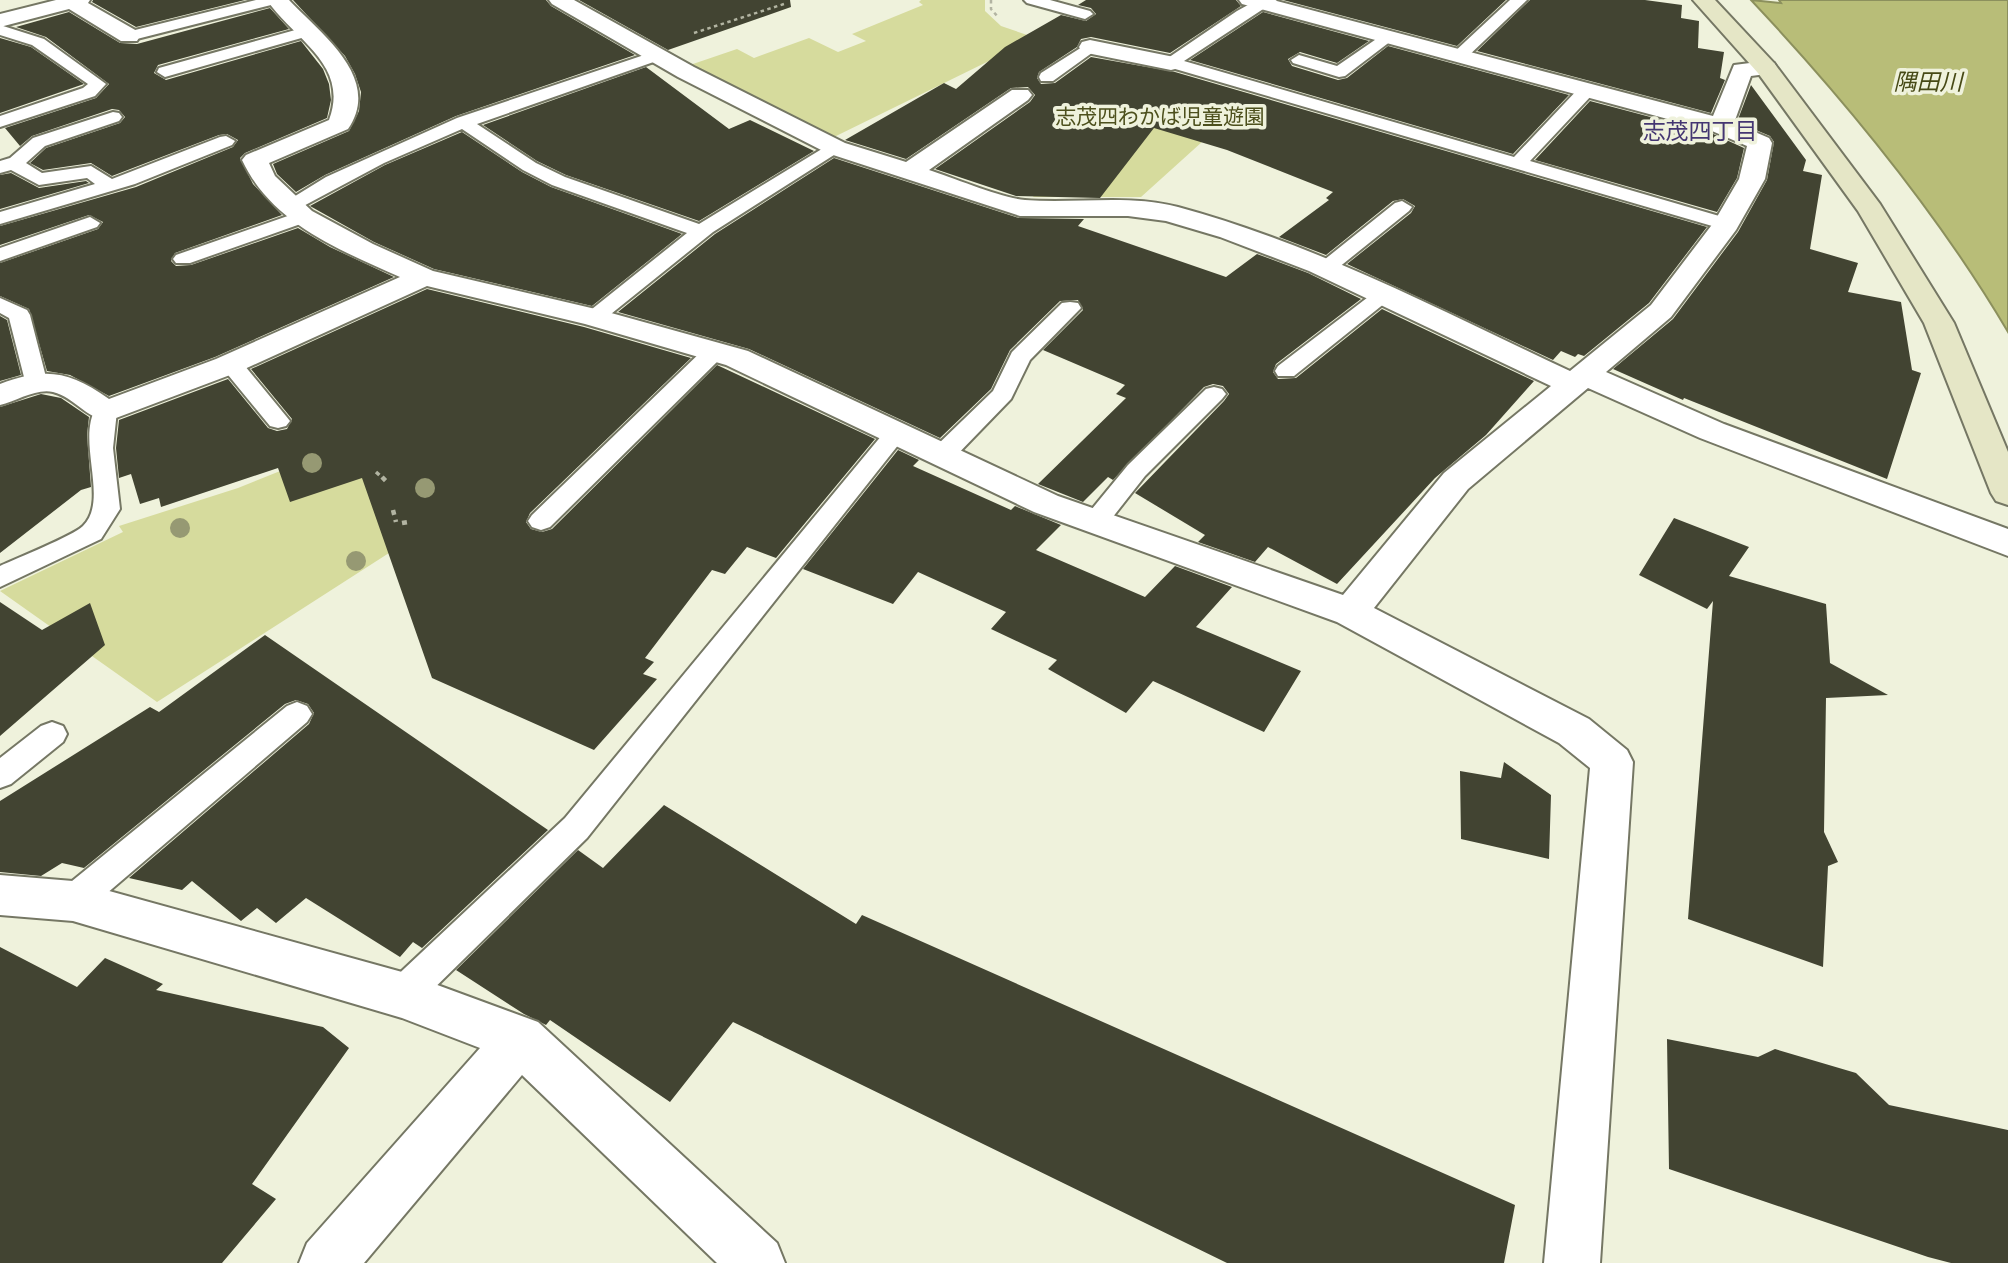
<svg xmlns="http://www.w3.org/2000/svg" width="2008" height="1263" font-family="'Sofia Sans Condensed','Noto Sans JP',sans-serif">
<rect width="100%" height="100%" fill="#eff2dc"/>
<path fill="#d6db9d" d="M921,0H985V11L1001,26L1036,38L832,138L723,86L690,65L737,49L754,58L809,38L838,52L866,41L852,34L923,5L919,2Z
M1145,66L1254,95L1141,197H1033L1080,133Z
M395,425L417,535L157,702L0,591L123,532L119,526L238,488Z"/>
<path fill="#b8bd78" stroke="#8c905d" stroke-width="2" d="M1751,0L1781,3L1779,0H2008V332C1939,215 1844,99 1751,0Z"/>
<path fill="#424432" d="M93,0H245L136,27L92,2Z
M293,0H546L551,6L635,55L456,116L325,175L296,192L277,174L273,164L349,131L359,111L361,92L355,74L345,56Z
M579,0H790L791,7L668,50Z
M1086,0H1236L1241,6L1170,53L1091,37L1081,39L1077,47L1039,72L1037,78L1041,84L1055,83L1091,57L1175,72L1707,227L1649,303L1584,356L1578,354L1575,357L1561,351L1553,360L1347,264L1411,213L1415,206L1403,199L1393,201L1326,255L1279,237L1329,200L1326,198L1333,192L1227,150L1154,128L1100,198L1016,196L935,169L1030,102L1035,95L1028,87L1011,88L906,159L845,140L944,83L956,89L1005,47L1061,15L1086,21L1096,14L1091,8L1078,5Z
M1283,0H1506L1457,46Z
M1530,0H1645L1682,5L1681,18L1699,21L1698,48L1724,52L1720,78L1725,80L1711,113L1477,51Z
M270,8L289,29L158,65L154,73L166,80L301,41L323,69L329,84L331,100L327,118L245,153L240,158L253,184L282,215L175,253L171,261L176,266L191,265L298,228L330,247L394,277L215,357L109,396L70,375L47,371L29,309L0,296V263L98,229L103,222L89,215L0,245V226L136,187L233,147L238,140L227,134L219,135L112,176L91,163L43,170L30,163L46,148L120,123L125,117L119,110L112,109L32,136L20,146L5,128L96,98L109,84L46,37L16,27L69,12L120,43L137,44Z
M1263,12L1369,41L1337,63L1300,52L1288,59L1292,66L1338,80L1347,78L1388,46L1569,95L1513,154L1190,60Z
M0,38L31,47L84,84L0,113Z
M646,67L729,129L750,120L814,151L699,221L566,175L537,161L483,125Z
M1751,85L1806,160L1803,171L1822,175L1810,249L1858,263L1848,292L1901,302L1912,370L1921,373L1887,479L1684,398L1683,400L1613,369L1673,319L1738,232L1767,180L1774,142L1770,136L1737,122Z
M1590,101L1711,133L1744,148L1737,178L1717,212L1535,160Z
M462,132L522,172L551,187L682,234L592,306L434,269L374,242L310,206L385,165Z
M834,158L1019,218L1084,219L1078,226L1226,277L1257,254L1308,273L1361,299L1276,364L1273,372L1278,379L1296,378L1382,309L1534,381L1486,435L1435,478L1337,584L1268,547L1255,562L1198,542L1205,535L1135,493L1224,401L1229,394L1223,386L1213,384L1204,387L1113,480L1108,477L1083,502L1038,484L1126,398L1116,394L1125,385L1043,350L1083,310L1078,300L1060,301L1010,350L991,389L940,438L749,349L618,312L715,234Z
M11,173L39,188L86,181L89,183L0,209V175Z
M427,289L584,327L691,358L530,513L526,522L531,529L542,532L552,529L717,365L875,439L776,558L747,547L725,574L712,570L645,658L654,662L643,674L657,679L594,750L432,678L362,478L290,502L278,468L161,507L159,498L140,504L131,474L119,478L116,448L119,420L228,379L268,428L277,431L287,429L292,419L251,369Z
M0,316L7,320L21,375L0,381Z
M41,394L61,398L89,417L87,435L91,487L81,490L0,553V407Z
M898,450L919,460L913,466L1011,510L1015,506L1061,525L1036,550L1145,597L1175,566L1232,587L1196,627L1301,671L1264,732L1153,681L1126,713L1048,669L1057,660L991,629L1006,612L918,572L893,604L803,569Z
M1674,518L1749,547L1729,576L1826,604L1830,663L1888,695L1826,698L1824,832L1838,862L1828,866L1823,967L1688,919L1713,601L1707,609L1639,575Z
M0,602L42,630L90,603L105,645L0,736Z
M265,635L548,830L422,948L413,942L400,957L306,898L276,923L257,908L241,921L192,881L182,890L129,878L309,724L314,713L308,704L296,700L285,704L84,868L62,863L41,876L0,872V801L150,707L159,712Z
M1504,762L1551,795L1549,859L1461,839L1460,771L1501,778Z
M664,805L856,924L862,915L1515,1205L1504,1263H1227L733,1022L670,1102L550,1020L546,1025L524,1014L456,970L578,850L603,868Z
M0,947L77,987L105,958L163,984L156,990L323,1027L349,1048L252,1184L276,1199L222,1263H0Z
M1667,1039L1758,1057L1775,1049L1856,1073L1889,1105L2008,1130V1263H1951L1928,1257L1669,1169Z"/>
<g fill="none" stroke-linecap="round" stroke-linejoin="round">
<g stroke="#757764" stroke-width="4">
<path id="lane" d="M256,0H282L279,3L129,41L121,36L123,33Z
M1024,0H1050L1090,11L1093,14L1085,19L1027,3Z
M1257,0H1277L1184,61L1514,157L1580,87H1592L1595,91L1592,95L1530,161L1733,220L1736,224L1733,228H1719L1165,66L1163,63L1165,60L1237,11Z
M1510,0H1527L1464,60H1452L1450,57L1452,54Z
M0,25L44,39L106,84L95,96L0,127V116L83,88L88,84L32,45L0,35Z
M306,27L312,29L314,32L312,35L165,77L157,72L159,68Z
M1385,33L1393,38L1391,41L1345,76L1339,77L1293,63L1291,60L1299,55L1337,66Z
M1090,42L1098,47L1096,50L1053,81H1041L1039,77L1041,73Z
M659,50L667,55L665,58L477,124L536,163L565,177L699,224L830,144H842L845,148L713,232L601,322H585L582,317L687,233L552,185L523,170L462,129L384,163L296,210L289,212L279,206L326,177L457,118Z
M113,112L119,113L122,117L119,121L45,146L26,163L42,173L91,166L112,179L220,137L226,136L235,141L232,145L135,184L0,224V212L95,184L87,178L39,185L11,170L0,173V161L10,158L33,138Z
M1402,201L1412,207L1409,211L1333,272H1319L1316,268L1319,264L1395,203Z
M302,211L312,217L309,221L190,263H176L173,259L176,255Z
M90,217L100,223L97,227L0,261V248Z
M1383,289L1390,291L1394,295L1390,299L1294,376H1278L1275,371L1278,366L1376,291Z
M0,298L27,310L30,315L47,381L44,386H28L25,381L9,318L0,313Z
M1070,302L1078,303L1081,308L1030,360L1011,399L951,461L942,463L933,461L930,455L933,449L993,391L1012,352L1062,303Z
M714,345L722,347L725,352L722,357L550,527L541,530L532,527L528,521L532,515L706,347Z
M232,358L240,360L286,416L290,421L286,426L278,428L270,426L224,370L221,365L224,360Z
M1214,387L1222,389L1226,394L1222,399L1145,476L1105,527L1096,530L1087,527L1083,521L1087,515L1128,465L1206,389Z
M105,404L113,406L117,411L113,448L120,509L101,539L0,587V566C17,558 73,536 83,526C110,500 75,439 97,406Z
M895,426L903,429L907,434L903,439L587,838L415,1007L402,1012L389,1007L384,995L389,983L565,818L887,429Z
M297,702L307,706L312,714L307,722L85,912L73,916L61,912L56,901L61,890L287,706Z
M52,722L63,726L67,734L63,742L11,784L0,788V758L41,726Z"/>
</g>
<g stroke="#757764" stroke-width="4">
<path id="street" d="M56,0H90L88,3L137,31L140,36L137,41H121L69,9L0,27V14Z
M267,0H289C320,33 383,78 348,129L269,163L275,176L312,211L373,244L433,271L604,311L748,351L1058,496L1343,595L1444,473L1551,386L1309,271L1220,237L1166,221L1128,216H1020L827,153L678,77L552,4L549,0H574L694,67L845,143L906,162L1012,90H1028L1032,95L1028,100L929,170C954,178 1001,198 1025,200C1076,204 1128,194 1178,207C1315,244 1442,311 1570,371L1651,305L1714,222L1739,179L1747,146L1712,131L1242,4L1239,0H1273L1713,116L1734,65L1766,61L1774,63L1777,68L1774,73L1751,76L1734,123L1769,138L1772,143L1765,179L1736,230L1671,317L1606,372L1724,424L2008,529V556L1700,438L1588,388L1468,489L1374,608L1589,719L1627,750L1633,762L1600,1263H1544L1590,768L1559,743L1337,622L1034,512L726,365L585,324L427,286L238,372L116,418C88,425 78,398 53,392C37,388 16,401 0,405V384C46,367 69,371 109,399L216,359L400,277C340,250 272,224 242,160L246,155L329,120C350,64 294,40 267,0Z
M1090,40L1179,58L1182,63L1179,68L1171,70L1082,52L1079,47L1082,42Z
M0,875L73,881L402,972L538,1022L777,1243L785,1263H717L522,1075L364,1263H299L307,1243L480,1048L402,1018L73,921L0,915Z"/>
</g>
<g stroke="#757764" stroke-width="4">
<path id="secondary" d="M1693,0H1715L1774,63L1880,204L1954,323L2008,452V505L1996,501L1991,493L1924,323L1858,211L1758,73Z"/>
</g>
<path stroke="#b2b4a2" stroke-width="2.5" stroke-dasharray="3.5 3.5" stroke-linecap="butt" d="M991,0V9L998,17
M694,33L784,4"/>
<path stroke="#b2b4a2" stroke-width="3.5" stroke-dasharray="4.5 4.5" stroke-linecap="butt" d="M376,472L384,479"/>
<path stroke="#b2b4a2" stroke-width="4.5" stroke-dasharray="5 5" stroke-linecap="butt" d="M382,477L387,482
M393,510L396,522
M402,523L408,522"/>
<use href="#lane" fill="#fff" fill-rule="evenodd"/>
<use href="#street" fill="#fff" fill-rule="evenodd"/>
<use href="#secondary" fill="#e5e6c6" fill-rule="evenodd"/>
</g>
<g fill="#969973">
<circle cx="312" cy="463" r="10"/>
<circle cx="425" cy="488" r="10"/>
<circle cx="180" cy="528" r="10"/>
<circle cx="356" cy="561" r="10"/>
</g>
<g text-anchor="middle" stroke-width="7" stroke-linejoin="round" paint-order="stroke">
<g font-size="21" fill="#4d501d" stroke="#eff2dc">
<text x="1160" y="124">志茂四わかば児童遊園</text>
</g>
<g font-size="23" font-style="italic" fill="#474a16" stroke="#eff2dc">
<text x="1928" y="90">隅田川</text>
</g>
<g font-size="23" fill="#443672" stroke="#eff2dc">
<text x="1700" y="139">志茂四丁目</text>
</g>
</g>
</svg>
